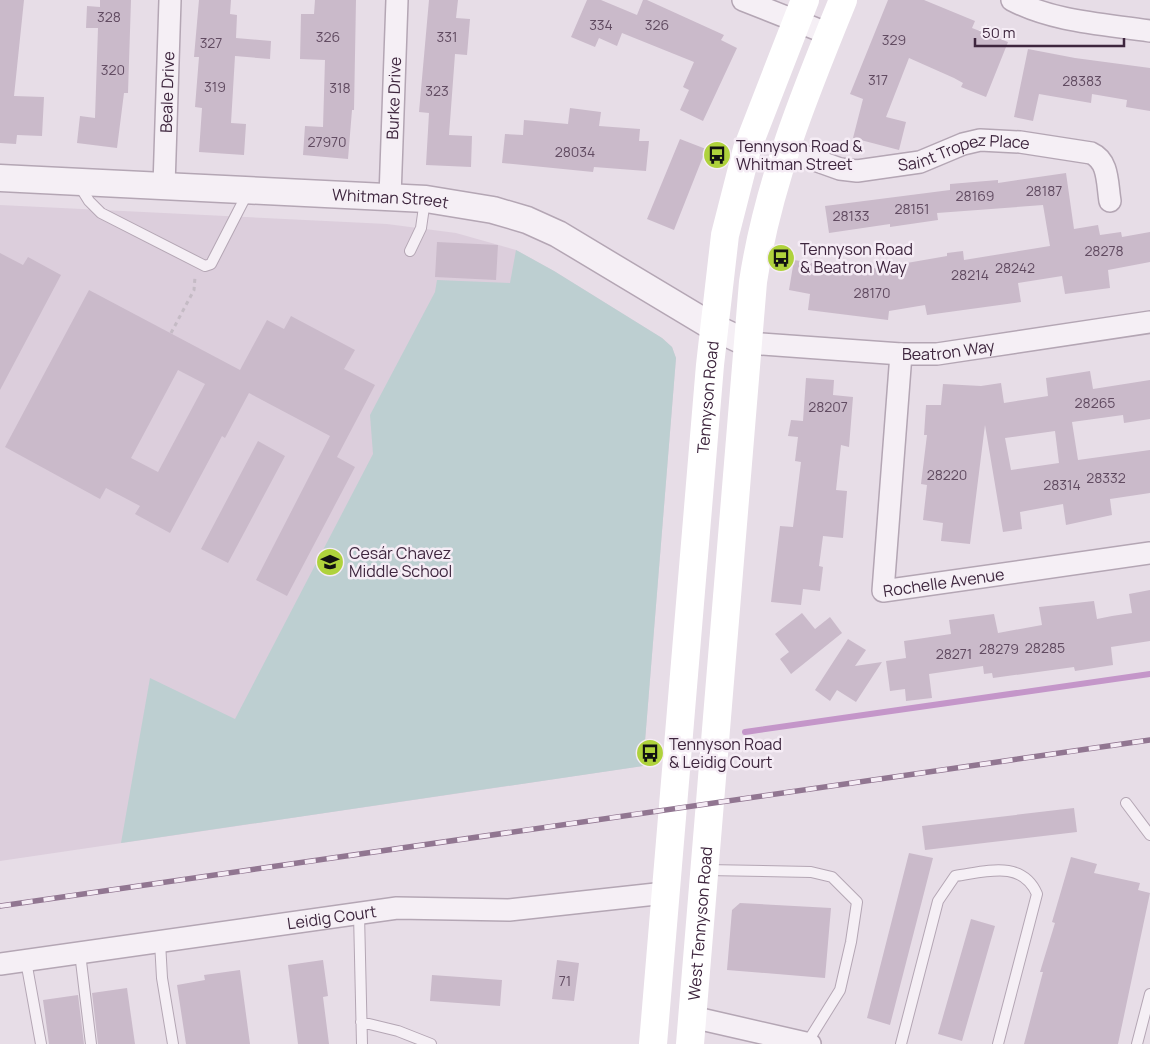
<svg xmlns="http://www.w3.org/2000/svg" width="1150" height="1044" font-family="Manrope,sans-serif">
<rect width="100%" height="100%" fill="#e7dde7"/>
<path fill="#dccedc" d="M0,205L387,224L456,233L516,250L554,271L662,338L672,347L676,358L643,766L0,861Z"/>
<path fill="#bdcfd1" d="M516,250L554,271L662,338L672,347L676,358L643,766L121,843L150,678L235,719L373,454L370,415L435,292L437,280L510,283Z"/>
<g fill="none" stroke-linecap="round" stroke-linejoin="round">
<path stroke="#c496c9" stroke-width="6" d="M745,732L1150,674"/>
</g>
<path fill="#cabaca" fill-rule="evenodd" d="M0,0H24L14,96L44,97L42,136L17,135L16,144L0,143Z
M100,0H131L128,93H124L117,148L77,143L80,116L95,118L98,28H86L87,6L100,7Z
M199,0H231L230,14L237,15L236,38L271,41L270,59L235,56L231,123L246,124L244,155L199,152L202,108L195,107L199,57H194Z
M315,0H356L354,110H352L348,159L303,155L305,126L323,127L325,60L300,59L301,14H314Z
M429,0H458L456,18L470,19L467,55L455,54L449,135L472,136L471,167L426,165L429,113L419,112Z
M587,0H601L637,15L643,0H647L724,35L721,40L737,48L703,121L680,110L689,90L683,87L694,62L622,33L617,46L599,38L595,47L571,37Z
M888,0H924L975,21L972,28L1008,42L986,97L961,87L963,83L954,78L909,58L886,117L906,122L899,150L853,138L863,99L850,94Z
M1028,49L1075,58L1150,68V111L1126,107L1127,100L1092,94L1091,103L1039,94L1033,121L1014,117Z
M570,108L601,112L599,126L640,129L639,141H649L646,171L594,167L593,172L502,163L505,134L523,135L524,120L568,124Z
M680,139L706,149L674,230L647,219Z
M1066,173L1074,229L1098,225L1100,235L1121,232L1122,237L1150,232V262L1108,270L1110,288L1065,294L1062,276L1018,283L1021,302L927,315L925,305L889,311L888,320L808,310L810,294L789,290L794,260L855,270V266L902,271L901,264L947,256V253L963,251L964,260L1050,246L1043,205L937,213L938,220L890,227V224L829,233L825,206L950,190V184L998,180V183Z
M437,242L498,245L496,280L435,277Z
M0,253L23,265L28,257L61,275L0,390Z
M89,290L240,370L267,320L284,329L291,316L355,350L344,369L375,385L337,457L355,467L287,596L256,580L330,436L249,393L225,438L222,436L170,533L135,514L140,506L106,488L100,499L5,447ZM178,370L205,384L158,472L131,458Z
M1090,371L1093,389L1150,380V419L1124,423L1123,415L1072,422L1078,460L1150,450V493L1110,499L1112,515L1066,525L1063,504L1020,512L1022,529L1003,532L985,425L970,544L941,541L943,523L923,520L927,485L921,484L927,435H924L926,405H941L943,384L981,386L1001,383L1004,403L1048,396L1046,378ZM1055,431L1059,463L1011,470L1005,438Z
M806,378L834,380L833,395L853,397L849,447L841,445L836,490L847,491L843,538L823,536L819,566L823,567L820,591L803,589L801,605L771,602L780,526L793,527L801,462L795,461L798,437L788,436L791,420L803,421Z
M258,441L285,456L228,563L201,549Z
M1150,590V641L1111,647L1113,665L1075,671L1074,667L993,678L992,673L984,674L983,666L929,674L932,698L906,701L905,689L890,691L886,661L906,658L904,641L951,634L949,620L994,614L998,633L1042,625L1039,607L1094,601L1097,619L1112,616L1132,613L1129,594Z
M802,613L815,629L830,617L842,633L791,674L780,659L789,652L775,634Z
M848,639L866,650L855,666L882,662L856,702L837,690L830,701L815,690Z
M1074,808L1077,832L925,850L922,826Z
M909,853L933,858L890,1025L867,1018Z
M1071,857L1097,864L1094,873L1140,883L1138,890L1150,893L1118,1044H1024L1043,972H1040L1055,923L1052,922Z
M740,903L831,908L825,978L727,970L732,910Z
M971,919L995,926L962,1041L938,1034Z
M323,960L328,996L323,997L329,1044H298L288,965Z
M557,960L579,963L574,1001L552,999Z
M240,970L250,1044H186L177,985L205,980L204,975Z
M432,975L502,980L500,1006L430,1001Z
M127,988L135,1044H98L92,993Z
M78,995L84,1044H49L43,1000Z"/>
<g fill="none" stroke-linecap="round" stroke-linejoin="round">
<g stroke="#b4a6b4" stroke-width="12">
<path id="service" d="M79,185L89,201L101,213L205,266L211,264L248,192
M410,251L421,228L425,200
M1126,803L1150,835
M706,870L811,872L832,877L857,902L851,942L840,990L807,1043
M359,914L362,1044
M160,942L162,978L173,1044
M80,953L91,1044
M26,961L41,1044
M361,1022L398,1031L431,1044
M901,1044L938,901L955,876C985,872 1022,859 1037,894L998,1044
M1137,1044L1150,994"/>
</g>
<g stroke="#b4a6b4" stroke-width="24">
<g id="minor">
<path d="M743,0L829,34"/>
<path d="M1012,0C1054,22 1104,24 1150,31"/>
<path id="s1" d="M784,149L840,169L857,171L920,162L963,144L980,140L1020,142L1091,153C1109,161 1107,183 1110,201"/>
<path id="s2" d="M164,186L170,0"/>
<path id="s3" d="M390,197L397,0"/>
<path id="s4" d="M747,343L901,354H937L1150,322"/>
<path id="s5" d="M901,354L883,591L1150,553"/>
<path id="s6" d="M0,964L397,908L509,910L665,893"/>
<path d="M692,1017L810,1044"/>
</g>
</g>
<g stroke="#b4a6b4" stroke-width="29">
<g id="tertiary">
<path id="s7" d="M0,178L426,199L493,210L527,220L558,234L713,327L747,343"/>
</g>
</g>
<path stroke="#c5bbc5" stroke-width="3" stroke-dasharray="4 4" stroke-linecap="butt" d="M171,333L194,290L195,277"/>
<use href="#service" stroke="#f5eff5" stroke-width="10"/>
<use href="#minor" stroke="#f5eff5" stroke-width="21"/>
<use href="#tertiary" stroke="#f5eff5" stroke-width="26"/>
<g stroke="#fff" stroke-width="28">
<path id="s8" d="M653,1044L710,365L725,235L747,149L805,0"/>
<path id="s9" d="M690,1044L753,282C768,183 805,93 843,0"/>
</g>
<g stroke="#917691" stroke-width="5.5">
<path id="rail" d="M0,906L1150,740"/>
</g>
<use href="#rail" stroke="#f5ecf5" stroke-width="4" stroke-dasharray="11" stroke-linecap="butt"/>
</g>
<defs>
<g id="bus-disc" transform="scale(1.4375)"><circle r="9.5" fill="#afd23c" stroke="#f5ecf5"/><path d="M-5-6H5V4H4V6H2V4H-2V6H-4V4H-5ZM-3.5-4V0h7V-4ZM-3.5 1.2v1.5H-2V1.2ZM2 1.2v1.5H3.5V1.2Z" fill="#111"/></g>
<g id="school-disc" transform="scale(1.4375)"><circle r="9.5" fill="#afd23c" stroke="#f5ecf5"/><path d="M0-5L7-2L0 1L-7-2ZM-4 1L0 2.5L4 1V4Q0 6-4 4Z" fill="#111"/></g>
</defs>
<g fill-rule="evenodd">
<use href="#bus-disc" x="717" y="155"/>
<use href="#bus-disc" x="781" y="258"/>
<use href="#school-disc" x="330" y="562"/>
<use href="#bus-disc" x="650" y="753"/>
</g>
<g text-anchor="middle" stroke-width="5" stroke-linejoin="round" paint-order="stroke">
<g font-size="14" fill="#614b61">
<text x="109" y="22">328</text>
<text x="601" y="30">334</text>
<text x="657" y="30">326</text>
<text x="328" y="42">326</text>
<text x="447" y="42">331</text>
<text x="894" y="45">329</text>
<text x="211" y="48">327</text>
<text x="113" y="75">320</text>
<text x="878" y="85">317</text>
<text x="1082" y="86">28383</text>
<text x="215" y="92">319</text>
<text x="340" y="93">318</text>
<text x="437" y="96">323</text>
<text x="327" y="147">27970</text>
<text x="575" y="157">28034</text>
<text x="1044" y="196">28187</text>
<text x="975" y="201">28169</text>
<text x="912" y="214">28151</text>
<text x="851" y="221">28133</text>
<text x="1104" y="256">28278</text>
<text x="1015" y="273">28242</text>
<text x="970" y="280">28214</text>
<text x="872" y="298">28170</text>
<text x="1095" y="408">28265</text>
<text x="828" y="412">28207</text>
<text x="947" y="480">28220</text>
<text x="1106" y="483">28332</text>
<text x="1062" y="490">28314</text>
<text x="1045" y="653">28285</text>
<text x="999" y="654">28279</text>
<text x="954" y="659">28271</text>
<text x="565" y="986">71</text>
</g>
<g font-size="16" fill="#3e263e" stroke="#f5ecf5">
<text dy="6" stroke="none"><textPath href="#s2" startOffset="94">Beale Drive</textPath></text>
<text dy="6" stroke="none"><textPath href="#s3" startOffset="99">Burke Drive</textPath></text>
<text dy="6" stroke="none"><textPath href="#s1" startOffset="186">Saint Tropez Place</textPath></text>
<text dy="6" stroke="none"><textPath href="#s7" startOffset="391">Whitman Street</textPath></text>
<text dy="6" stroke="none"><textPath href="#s4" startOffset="202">Beatron Way</textPath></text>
<text dy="6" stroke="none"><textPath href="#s8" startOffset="649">Tennyson Road</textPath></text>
<text dy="6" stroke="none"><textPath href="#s5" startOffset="299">Rochelle Avenue</textPath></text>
<text dy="6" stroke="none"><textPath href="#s6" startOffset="335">Leidig Court</textPath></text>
<text dy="6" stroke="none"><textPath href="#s9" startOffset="121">West Tennyson Road</textPath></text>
</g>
<g font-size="16" fill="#3e263e" stroke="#f5ecf5" text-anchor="start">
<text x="736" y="152">Tennyson Road &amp;<tspan x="736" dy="18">Whitman Street</tspan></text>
<text x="800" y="255">Tennyson Road<tspan x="800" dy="18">&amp; Beatron Way</tspan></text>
<text x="349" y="559">Cesár Chavez<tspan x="349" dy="18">Middle School</tspan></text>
<text x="669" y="750">Tennyson Road<tspan x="669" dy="18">&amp; Leidig Court</tspan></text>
</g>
</g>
<path d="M975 38v8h149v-8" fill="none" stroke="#3e263e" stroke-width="2.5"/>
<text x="982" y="38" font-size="15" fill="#3e263e" stroke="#f5ecf5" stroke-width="4" paint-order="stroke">50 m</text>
</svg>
